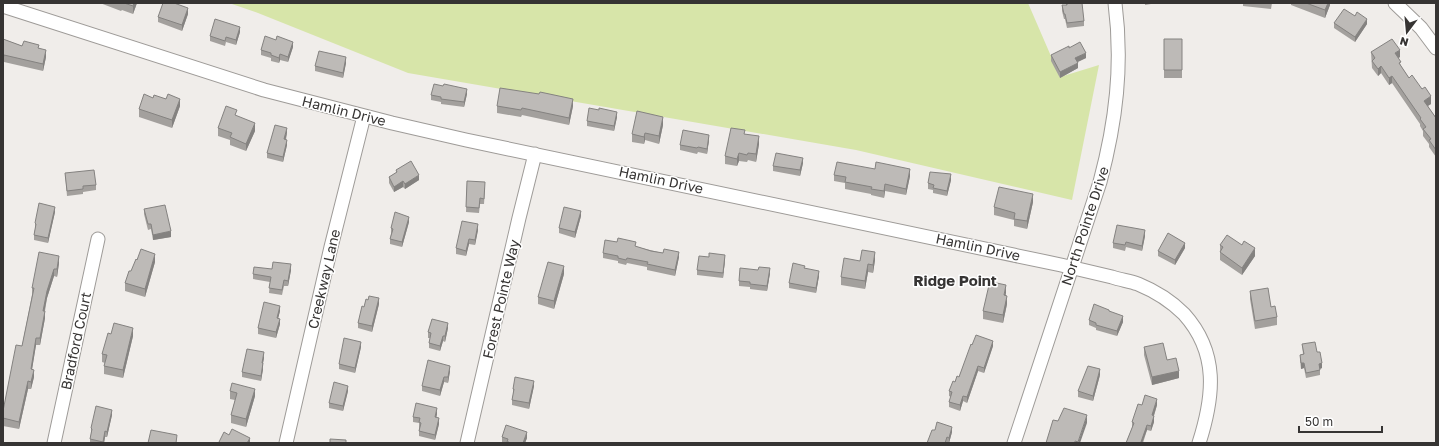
<svg xmlns="http://www.w3.org/2000/svg" width="1439" height="446" font-family="'Golos Text',sans-serif">
<rect width="100%" height="100%" fill="#f0edea"/>
<path fill="#d7e5a9" d="M229,3H1028L1060,77L1099,65L1072,200L856,150L408,73L258,13Z"/>
<g fill="none" stroke-linecap="round" stroke-linejoin="round">
<g stroke="#9e9b98" stroke-width="15">
<path id="minor" d="M1395,3L1421,28L1436,48
M3,6L264,90L392,123L466,140L1061,265C1078,269 1095,273 1112,277C1121,280 1130,281 1138,284C1155,291 1171,301 1184,314C1219,353 1214,396 1199,443
M54,443L98,239
M286,443L331,247L364,116
M467,443L519,218L535,154
M1014,443L1100,182C1116,122 1123,65 1115,3"/>
</g>
<use href="#minor" stroke="#fff" stroke-width="13"/>
</g>
<path fill="#a3a09d" d="M100,3H137L133,14L122,10L121,11Z
M1066,3H1079L1084,21V26L1067,28L1065,19H1064L1062,11V5H1066Z
M1145,3H1157L1145,5Z
M1243,3H1272L1271,9L1243,6Z
M1291,3H1330V5L1325,18L1291,5Z
M188,14L182,31L158,22V17Z
M1334,23L1367,24L1355,42L1334,28Z
M240,32L236,45L226,42L225,46L210,41V36Z
M3,39L22,46L39,48L46,57L43,71L4,62L3,67Z
M1164,39H1182V78H1164Z
M293,47L288,62L280,60L279,63L271,61V58L261,55V50Z
M1069,48L1086,58L1078,62V68L1060,78L1051,61V55Z
M1371,52L1400,57L1398,58L1401,66L1409,78L1431,104L1428,106L1436,118V157L1429,147V144L1423,136V131L1420,126V124L1392,83L1389,85L1381,73L1378,76L1372,68Z
M346,63L343,78L315,71V66Z
M467,94L464,107L441,104V102L431,100V95Z
M539,94L573,106L569,125L522,115L521,117L497,113V106Z
M153,98L166,99L180,106L172,128L139,117V109Z
M237,116L255,131L246,151L230,145V140L218,136V128Z
M617,117L614,131L587,126V121Z
M663,125L659,144L645,140L644,144L632,142V134Z
M287,133L286,140L287,145L283,162L267,158V153Z
M745,134L759,144L756,162L748,160L747,162L739,161L737,166L725,164V156Z
M709,140L707,154L698,152L697,154L680,150V145Z
M803,163L800,176L773,171V166Z
M396,170L419,180L405,189L403,187L394,192L389,183V177L396,173Z
M65,173L96,185V190L83,192V194L67,196Z
M834,175L910,176L906,195L885,191L884,198L871,195V194L845,189V183L834,181Z
M951,180L947,196L933,193V190L928,189V183Z
M467,181L485,188L484,204H480L479,213L466,212Z
M1033,202L1027,229L1014,226V220L994,215V207Z
M144,209L171,237L153,240L151,229L148,230L144,214Z
M55,212L48,243L34,240V235L35,229V223Z
M581,216L575,238L559,233V228Z
M409,222L402,247L390,244V239L391,234V228Z
M478,230L475,245L469,244L466,256L456,254V248Z
M1145,236L1142,251L1126,247L1125,251L1113,248V243Z
M617,242L679,257L675,276L647,270V267L627,263L626,265L618,263V261L603,258V253Z
M1220,245L1255,256L1242,275L1220,260Z
M1185,248L1175,265L1158,256V251Z
M137,260L155,262L145,297L125,291V283Z
M725,260L723,278L697,275V270Z
M875,260L873,273L868,272L865,289L841,285V277L860,261Z
M59,263L57,277L54,276L47,298L45,311V318L40,345H36L32,369L34,377L31,389H28L19,429L3,426V411L22,346L32,295V288Z
M805,268L819,276L816,293L789,288V283Z
M272,269L291,270L288,286H284L282,295L269,293L270,282L253,279V274Z
M770,273L767,291L750,289V287L739,286V281Z
M564,274L554,309L538,304V297Z
M1250,291L1271,307L1277,317V325L1255,329L1250,299Z
M1006,293L1005,296L1007,304L1003,323L983,319V311Z
M379,304L372,332L358,328V323L364,307Z
M280,311L278,318L280,324L276,338L258,334V328Z
M1109,311L1123,322L1117,336L1096,330V328L1089,325V320Z
M448,328L445,342L443,341L440,351L429,348V343L430,338H428V332Z
M111,334L133,336L123,378L104,374V366L105,363L102,362V354Z
M1302,344L1317,352L1322,368L1320,369V375L1306,378L1304,368L1301,369L1300,360V355L1303,354Z
M972,345L993,346L984,373L978,371L967,403L963,401L960,411L949,407V402L951,397L949,396V391L955,382L959,377Z
M361,347L355,373L339,369V364Z
M1144,347L1167,360L1179,378L1152,385L1144,355Z
M264,358L263,363V369L261,381L242,377V372Z
M450,371L448,383L444,382L440,396L422,391V386Z
M1100,375L1093,401L1078,397V391Z
M534,386L529,409L512,405V400L513,395V389Z
M230,391L255,396L246,427L231,423V415L235,400L230,399Z
M348,391L343,411L329,408V403Z
M1142,405H1157L1154,416V422L1151,431L1147,430L1143,443H1126L1132,428V422Z
M437,414L436,418L439,424L435,440L419,436V423L413,422V417Z
M112,415L107,437H105L104,443H90V439L91,434V428Z
M935,430L952,432L949,443L947,442L946,443H927Z
M502,437L527,438L525,443H505L502,442Z"/>
<path fill="#848280" d="M134,3H137L133,14V6Z
M1328,3H1330V5L1325,18V10Z
M188,8V14L182,31V25Z
M1367,19V24L1355,42V37Z
M240,27V32L236,45V40Z
M293,42V47L288,62V57Z
M46,50V57L43,71V64Z
M1400,50V57L1395,60V53Z
M1086,53V58L1075,63V58Z
M280,54V60L279,63V58Z
M4,55V62L3,67V60Z
M346,57V63L343,78V73Z
M1078,63V68L1060,78V72Z
M1381,66V73L1378,76V69Z
M1392,76V83L1389,85V78Z
M467,89V94L464,107V102Z
M1431,96V104L1424,108V101Z
M180,99V106L172,128V120Z
M573,99V106L569,125V118Z
M617,112V117L614,131V126Z
M663,117V125L659,144V136Z
M255,123V131L246,151V144Z
M287,128V133L284,145V139Z
M645,133V140L644,144V137Z
M709,135V140L707,154V149Z
M759,136V144L756,162V154Z
M287,140V145L283,162V157Z
M739,153V161L737,166V159Z
M803,158V163L800,176V170Z
M910,169V176L906,195V189Z
M951,174V180L947,196V191Z
M419,175V180L405,189V184Z
M403,181V187L394,192V187Z
M885,184V191L884,198V191Z
M1033,194V202L1027,229V221Z
M55,207V212L48,243V238Z
M581,211V216L575,238V232Z
M409,217V222L402,247V242Z
M478,224V230L475,245V240Z
M1145,230V236L1142,251V246Z
M171,231V237L153,240V235Z
M469,239V244L466,256V251Z
M1185,243V248L1175,265V260Z
M1255,248V256L1242,275V268Z
M679,252V257L675,276V270Z
M875,252V260L873,273V265Z
M155,254V262L145,297V289Z
M725,255V260L723,278V273Z
M59,256V263L57,277V269Z
M291,264V270L288,286V281Z
M868,264V272L865,289V281Z
M564,266V274L554,309V301Z
M770,268V273L767,291V286Z
M54,269V276L47,298L43,318V311L47,291Z
M819,271V276L816,293V288Z
M1006,285V293L1004,303V295Z
M1007,296V304L1003,323V315Z
M379,298V304L372,332V326Z
M280,306V311L277,323V318Z
M45,311V318L40,345V338Z
M1123,316V322L1117,336V331Z
M280,319V324L276,338V332Z
M448,323V328L445,342V336Z
M133,328V336L123,378V370Z
M443,336V341L440,351V346Z
M36,338V345L31,376V369Z
M993,341V346L984,373V368Z
M361,342V347L355,373V368Z
M264,352V358L262,368V363Z
M263,363V369L261,381V376Z
M1301,363H1304V368L1301,369Z
M1322,363V368L1319,369V364Z
M450,366V371L448,383V377Z
M978,366V371L967,403V397Z
M1100,369V375L1093,401V396Z
M34,370V377L31,389V382Z
M1179,371V378L1152,385V377Z
M444,377V382L440,396V390Z
M28,381V389L19,429V422Z
M534,381V386L529,409V403Z
M348,386V391L343,411V406Z
M255,389V396L246,427V419Z
M963,396V401L960,411V405Z
M1157,399V405L1152,421V415Z
M437,408V414L435,423V417Z
M112,410V415L107,437V432Z
M1087,415V423L1080,443H1078Z
M1154,416V422L1151,431V426Z
M439,418V424L435,440V435Z
M1147,425V430L1142,443L1141,442Z
M952,427V432L949,443V438Z
M105,431V437L104,443H103Z
M527,432V438L525,443H523Z
M250,438V443H247Z"/>
<path fill="#bdbab7" stroke="#848280" d="M124,3H134L133,6Z
M163,3H174L188,8L182,25L158,17Z
M1067,3H1082L1084,21L1067,23L1065,14H1064L1062,5H1067Z
M1306,3H1328L1325,10Z
M1344,9L1355,16L1357,12L1367,19L1355,37L1334,23Z
M215,19L240,27L236,40L226,37L225,41L210,36Z
M265,36L276,40L277,36L293,42L288,57L280,54L279,58L271,55V53L261,50Z
M3,39L22,46L24,41L39,45L38,48L46,50L43,64L4,55L3,60Z
M1164,39H1182V70H1164Z
M1392,39L1400,50L1395,53L1401,62L1399,63L1409,78L1412,75L1422,89L1425,87L1431,96L1424,101L1436,118V150L1429,140L1431,139L1423,129L1426,127L1420,119L1421,118L1392,76L1389,78L1381,66L1378,69L1372,61L1375,58L1371,52Z
M1080,42L1086,53L1075,58L1078,63L1060,72L1051,55L1069,46V48Z
M319,51L346,57L343,73L315,66Z
M434,84L443,86L444,84L467,89L464,102L441,99V97L431,95Z
M500,88L539,94L540,92L573,99L569,118L522,108L521,110L497,106Z
M144,94L153,98L154,95L166,99L168,94L180,99L172,120L139,109Z
M226,106L237,110L235,115L255,123L246,144L230,137L232,133L218,128Z
M589,108L599,110V108L617,112L614,126L587,121Z
M637,111L663,117L659,136L645,133L644,137L632,134Z
M275,125L287,128L284,139L287,140L283,157L267,153Z
M731,128L745,130L744,134L759,136L756,154L748,153L747,155L739,153L737,159L725,156Z
M683,130L709,135L707,149L698,147L697,148L680,145Z
M776,153L803,158L800,170L773,166Z
M411,161L419,175L405,184L403,181L394,187L389,177L397,172L396,170Z
M837,162L875,169L876,162L910,169L906,189L885,184L884,191L871,189L872,187L845,182L846,177L834,175Z
M94,170L96,185L83,186V189L67,191L65,173Z
M930,172L951,174L947,191L933,188L934,185L928,183Z
M467,181L485,182L484,199L480,198L479,208L466,207Z
M999,187L1033,194L1027,221L1014,219L1015,213L994,207Z
M39,203L55,207L48,238L34,235L36,224L35,223Z
M165,205L171,231L153,235L151,224H148L144,209Z
M564,207L581,211L575,232L559,228Z
M395,212L409,217L402,242L390,239L393,229L391,228Z
M462,221L478,224L475,240L469,239L466,251L456,248Z
M1117,225L1145,230L1142,246L1126,242L1125,245L1113,243Z
M1168,233L1185,243L1175,260L1158,251Z
M1227,235L1242,245L1244,241L1255,248L1242,268L1220,252L1223,247L1220,245Z
M618,238L636,242L635,246L651,251L663,253L664,249L679,252L675,270L647,264L648,262L627,258L626,260L618,258V256L603,253L605,240L617,242Z
M141,249L155,254L145,289L125,283L129,271H131L136,259L137,260Z
M862,250L875,252L873,265L868,264L865,281L841,277L844,258L860,261Z
M39,252L59,256L57,269H54L47,291L43,311H45L40,338H36L31,369L34,370L31,382L28,381L19,422L3,418V411L16,345L22,346L34,288H32Z
M709,253L725,255L723,273L697,270L699,256L709,257Z
M273,262L291,264L288,281L284,280L282,290L269,288L271,277L253,274L254,267L272,269Z
M548,262L564,266L554,301L538,297Z
M793,263L805,266L804,268L819,271L816,288L789,283Z
M759,267L770,268L767,286L750,284V282L739,281L740,268L758,270Z
M992,282L1006,285L1004,295L1007,296L1003,315L983,311L989,285L991,286Z
M1268,288L1271,307L1275,306L1277,317L1255,321L1250,291Z
M369,296L379,298L372,326L358,323L362,306L364,307L366,299L368,300Z
M264,302L280,306L277,318L280,319L276,332L258,328Z
M1094,304L1109,310V311L1123,316L1117,331L1096,325V323L1089,320Z
M432,319L448,323L445,336H443L440,346L429,343L431,333L428,332Z
M114,323L133,328L123,370L104,366L107,355L102,354L108,333L111,334Z
M976,335L993,341L984,368L978,366L967,397L963,396L960,405L949,402L952,392L949,391L953,381L955,382L957,376L959,377L971,344L972,345Z
M344,338L361,342L355,368L339,364Z
M1315,342L1317,352H1320L1322,363L1319,364L1320,370L1306,373L1304,363H1301L1300,355L1304,354L1302,344Z
M1163,343L1167,360L1176,358L1179,371L1152,377L1144,347Z
M247,349L264,352L262,363H263L261,376L242,372Z
M428,360L450,366L448,377H444L440,390L422,386Z
M1088,366L1100,369L1093,396L1078,391Z
M515,377L534,381L529,403L512,400L514,389H513Z
M334,382L348,386L343,406L329,403Z
M232,383L255,389L246,419L231,415L237,393L230,391Z
M1145,395L1157,399L1152,415L1154,416L1151,426L1147,425L1141,442L1143,443H1126L1134,423L1132,422L1138,404L1142,405Z
M416,403L437,408L435,417L439,418L435,435L419,431L421,423L419,422L420,418L413,417Z
M96,406L112,410L107,432L105,431L103,442L90,439L92,429L91,428Z
M1064,408L1087,415L1078,442L1075,441V443H1046L1053,420L1058,421Z
M937,422L952,427L949,438L947,437L945,443H927L932,430H935Z
M506,425L527,432L523,443H509V442H507L508,439L502,437Z
M232,429L250,438L247,443H222L219,442L224,432L229,435Z
M151,430L177,435L176,443H148Z
M330,439L346,440V443H330Z"/>
<g text-anchor="middle" stroke-width="3" stroke-linejoin="round" paint-order="stroke">
<g font-size="14" fill="#363433" stroke="#fff">
<text transform="translate(344 111) rotate(14)" y="5">Hamlin Drive</text>
<text transform="translate(661 180) rotate(12)" y="5">Hamlin Drive</text>
<text transform="translate(1085 226) rotate(-72)" y="5">North Pointe Drive</text>
<text transform="translate(978 247) rotate(12)" y="5">Hamlin Drive</text>
<text transform="translate(324 279) rotate(-77)" y="5">Creekway Lane</text>
<text transform="translate(501 299) rotate(-77)" y="5">Forest Pointe Way</text>
<text transform="translate(76 341) rotate(-78)" y="5">Bradford Court</text>
</g>
<g font-size="15" font-weight="bold" fill="#363433" stroke="#fff">
<text x="955" y="286">Ridge Point</text>
</g>
</g>
<rect width="1439" height="446" fill="none" stroke="#363433" stroke-width="8"/>
<g transform="translate(1407 32) rotate(196)" stroke="#ffffff" stroke-width="3" paint-order="stroke">
<path d="M0-3L7 15L0 10L-7 15Z" fill="#363433"/>
<text y="-6" font-size="11" font-weight="bold" text-anchor="middle" fill="#363433">N</text>
</g>
<path d="M1299 426v6h83v-6" fill="none" stroke="#363433" stroke-width="2"/>
<text x="1305" y="426" font-size="12" fill="#363433" stroke="#ffffff" stroke-width="3" paint-order="stroke">50 m</text>
</svg>
